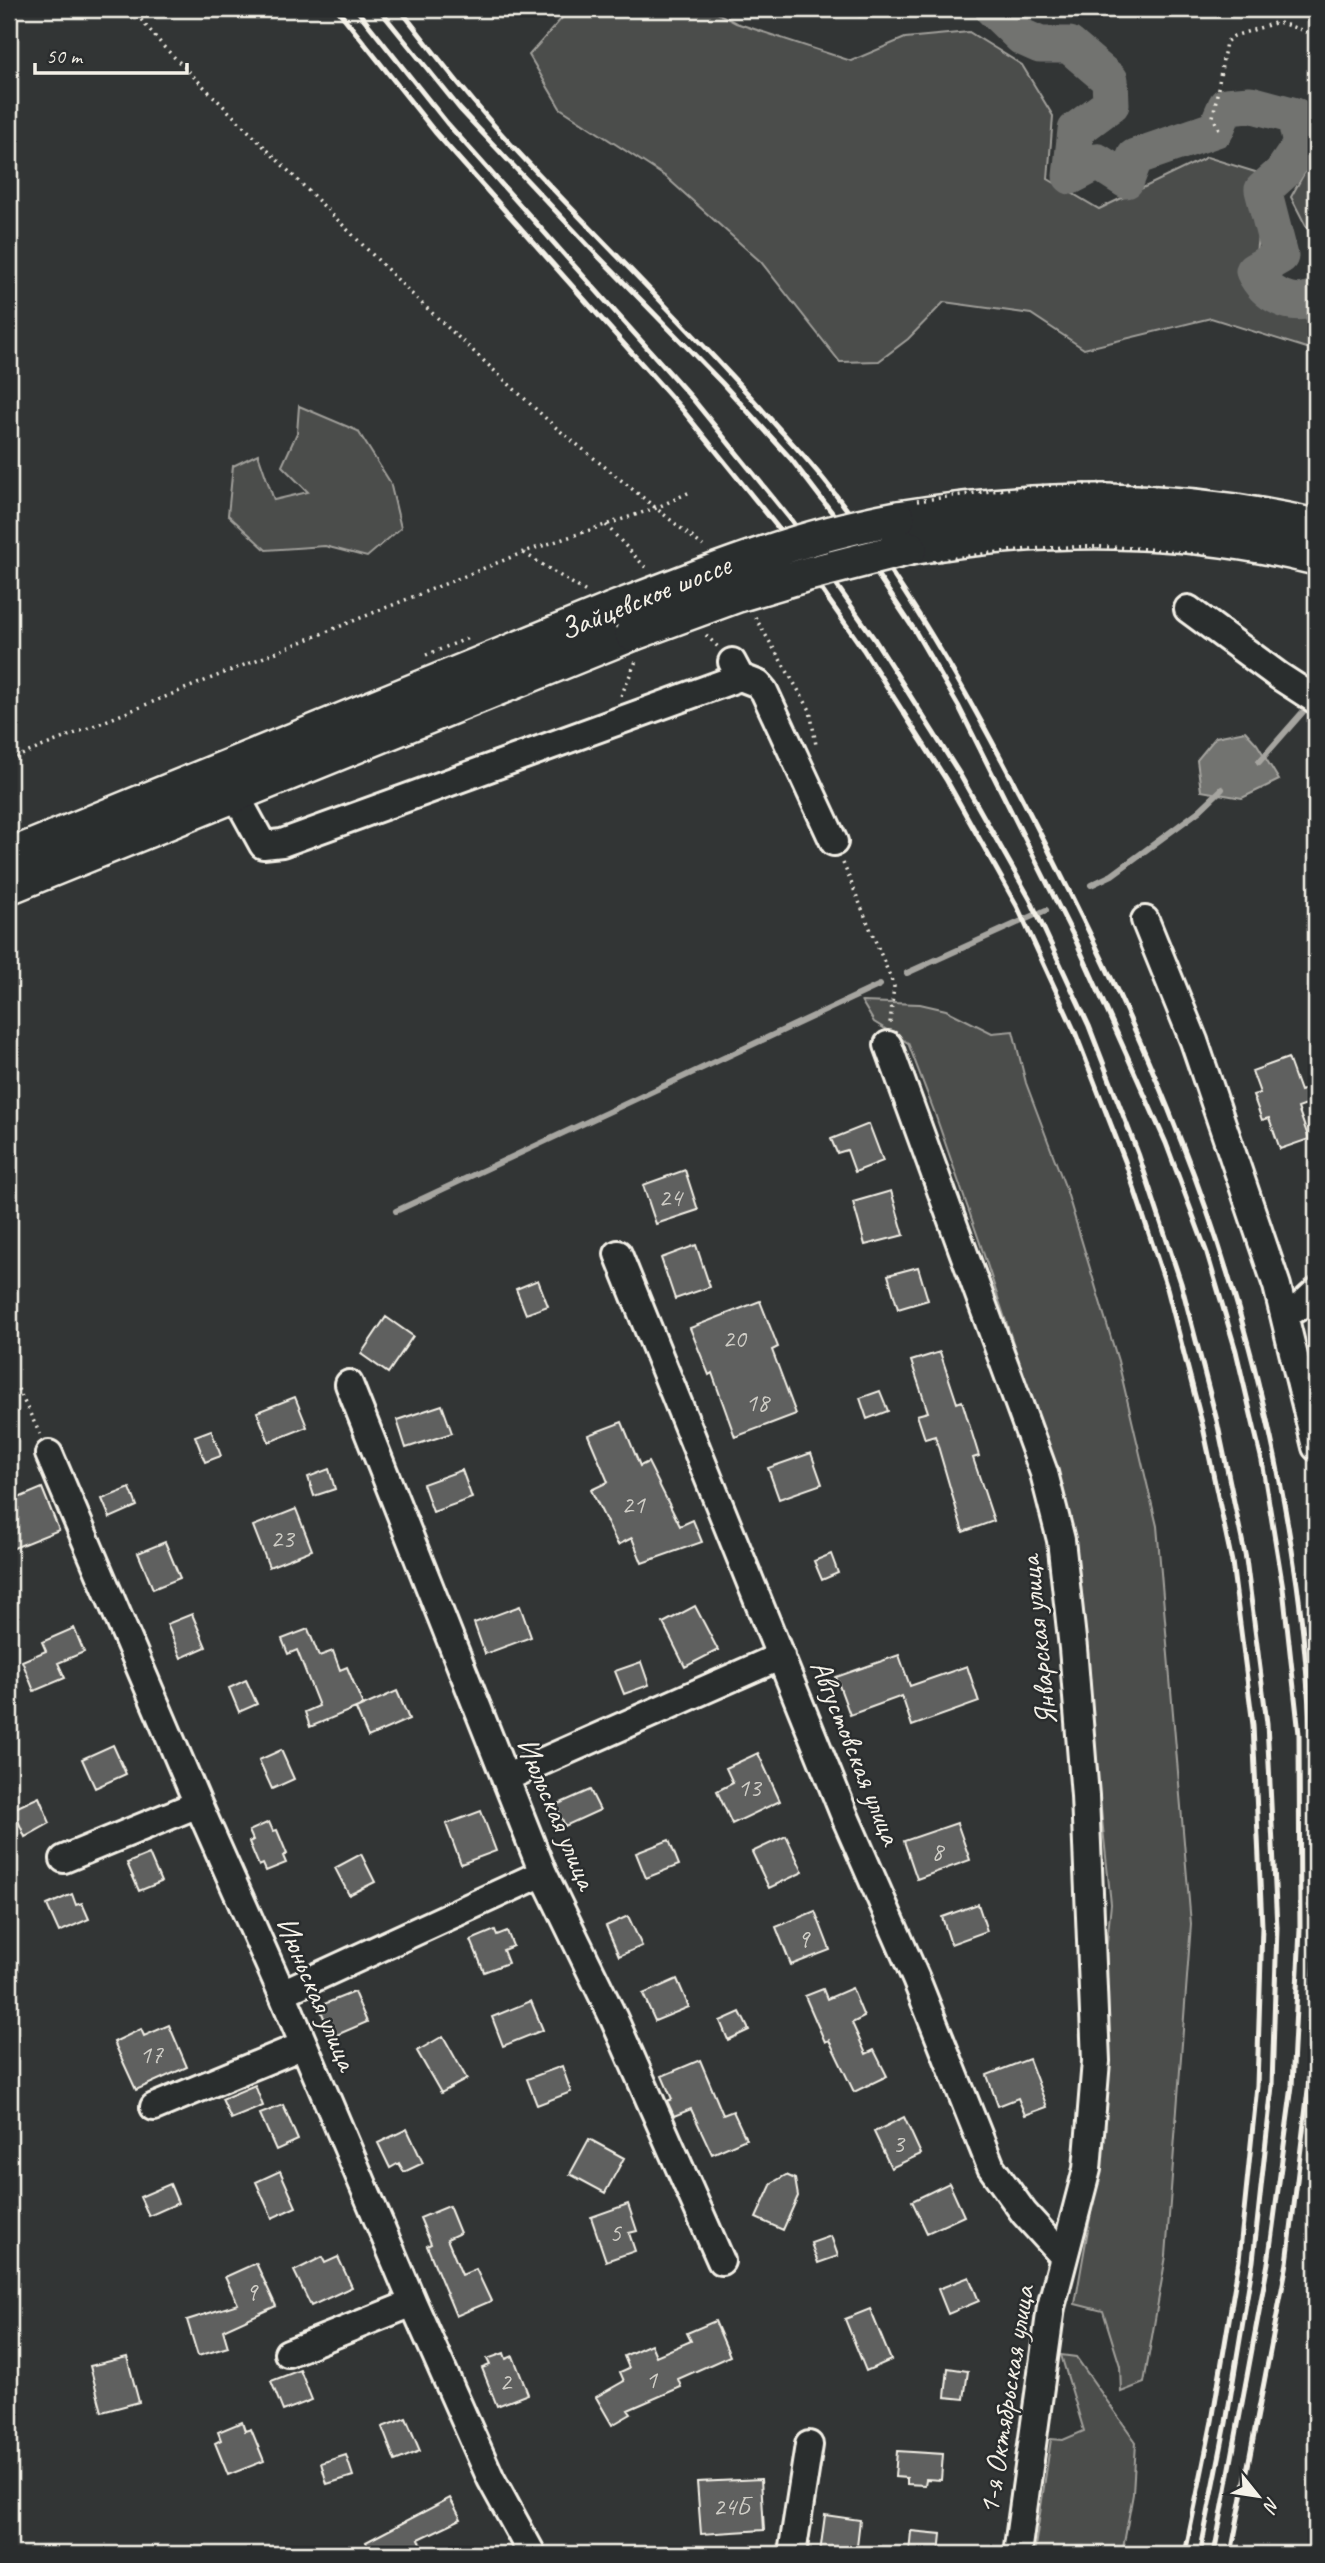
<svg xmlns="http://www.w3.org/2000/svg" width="1325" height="2563" font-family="Caveat,sans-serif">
<rect width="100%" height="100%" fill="#323535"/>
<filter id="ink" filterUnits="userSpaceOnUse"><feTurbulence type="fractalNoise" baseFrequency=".0143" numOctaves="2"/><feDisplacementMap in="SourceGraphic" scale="14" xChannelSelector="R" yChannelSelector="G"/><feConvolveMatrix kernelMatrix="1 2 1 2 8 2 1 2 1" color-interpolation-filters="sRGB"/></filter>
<g filter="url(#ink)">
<path fill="#4b4d4c" stroke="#a09f9a" stroke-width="2" d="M570,9H710L736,23L851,61L905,38L969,32L1022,65L1053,116L1048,179L1099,209L1207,157L1265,175L1254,271L1261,285L1316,315V351L1211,318L1084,349L1031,314L944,302L908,339L879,361L840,362L761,262L666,177L560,108L529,55Z
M1316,152V261L1308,230L1291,197Z
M299,406L358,431L390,482L401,528L367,557L325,546L266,550L228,515L233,466L258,454L274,500L308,492L282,466L297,433Z
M862,1002L920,1004L946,1010L992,1033L1013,1031L1026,1083L1066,1189L1118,1361L1157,1526L1191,1924L1166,2256L1144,2383L1121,2392L1120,2366L1103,2311L1075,2304L1100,2161L1104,1971L1111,1904L1078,1593L1060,1485L979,1240L934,1111L908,1043L874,1022Z
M1061,2355L1076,2357L1136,2442L1133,2494L1122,2554H1034L1051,2439L1063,2440L1084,2431Z"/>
<path fill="#727370" stroke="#a6a5a0" stroke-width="2" d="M1245,731L1257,744L1279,780L1242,798L1201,791L1197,760L1216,737Z"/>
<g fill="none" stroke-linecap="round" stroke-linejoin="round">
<path stroke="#a6a5a0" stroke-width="6" d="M861,9L860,15L931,9
M1259,762L1309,705
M1091,885L1112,875L1199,811L1222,789
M907,973L1046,910
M396,1211L880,985"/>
<path stroke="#727370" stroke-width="37" d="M993,9L1022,37L1040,45H1069L1110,80L1111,104L1076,130L1071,176L1098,162L1126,180L1135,157L1216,129L1226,106L1250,104L1295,116L1301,145L1282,173L1263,190L1280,256L1254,271C1265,294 1292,310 1316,297"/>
</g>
<path fill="#5f605f" stroke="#f4f1e8" stroke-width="2" d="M1288,1058L1300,1091L1306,1089L1312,1103L1298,1108L1309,1139L1280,1149L1269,1118L1262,1120L1253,1095L1260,1093L1252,1071Z
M869,1124L883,1161L855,1172L847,1150L837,1153L831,1139Z
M685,1170L698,1210L656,1224L643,1185Z
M891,1191L904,1235L865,1245L853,1202Z
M696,1245L710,1287L675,1299L661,1258Z
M918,1267L928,1300L898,1309L888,1275Z
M538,1280L548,1306L526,1314L516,1289Z
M760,1301L778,1347L772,1350L796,1414L735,1437L712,1373L709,1375L690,1328Z
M386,1317L413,1336L388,1373L361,1354Z
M940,1352L957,1403L962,1401L979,1456L973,1458L994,1521L963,1532L935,1436L925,1439L917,1415L928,1412L911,1361Z
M880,1391L888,1411L867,1419L860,1398Z
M295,1397L307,1427L269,1442L257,1412Z
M442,1405L452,1433L406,1448L397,1420Z
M622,1422L640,1466L648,1462L680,1526L693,1520L702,1542L642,1563L632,1538L618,1545L591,1490L608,1482L588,1435Z
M211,1430L221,1456L205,1462L195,1436Z
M811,1453L822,1484L779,1499L768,1468Z
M329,1469L335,1489L314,1496L308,1477Z
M462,1470L472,1498L433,1512L423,1484Z
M42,1488L59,1530L9,1550V1502Z
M130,1488L137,1506L110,1518L102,1499Z
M296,1509L312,1550L269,1567L253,1526Z
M165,1542L180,1578L153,1589L138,1553Z
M831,1554L838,1573L822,1580L814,1561Z
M520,1606L531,1637L485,1654L474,1623Z
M695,1606L718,1650L685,1667L663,1623Z
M192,1614L206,1647L181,1658L167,1624Z
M74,1628L84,1652L58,1663L65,1678L34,1691L22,1661L46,1651L42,1642Z
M308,1629L319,1656L333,1651L340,1670L347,1667L363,1705L310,1727L305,1712L319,1706L297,1650L288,1654L282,1639Z
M899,1655L910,1686L967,1666L979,1702L912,1726L902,1696L850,1715L836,1677Z
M641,1662L649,1685L624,1694L615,1671Z
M246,1680L257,1704L239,1712L229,1688Z
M397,1691L409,1719L368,1737L356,1709Z
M113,1745L126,1774L95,1788L82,1759Z
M281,1750L294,1779L272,1789L259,1760Z
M758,1753L780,1801L732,1824L717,1791L733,1783L726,1768Z
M590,1790L600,1810L565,1826L556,1805Z
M39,1797L50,1823L25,1837L13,1809Z
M481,1811L496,1851L461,1864L446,1824Z
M269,1822L273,1831L277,1830L287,1854L283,1856L286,1863L266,1871L263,1864L259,1866L249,1842L253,1840L249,1831Z
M957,1823L970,1860L917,1879L904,1841Z
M786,1836L803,1872L769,1888L752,1852Z
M669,1840L679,1865L646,1878L636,1853Z
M149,1854L161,1882L139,1891L127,1863Z
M361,1854L375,1882L349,1895L335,1868Z
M72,1894L76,1905L82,1903L89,1919L59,1932L47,1905Z
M978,1904L987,1931L951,1944L942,1917Z
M815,1911L830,1950L791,1965L776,1927Z
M628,1916L642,1946L619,1956L606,1926Z
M495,1930L497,1935L507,1931L513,1946L503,1950L508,1963L484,1972L471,1940Z
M677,1979L689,2007L655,2021L643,1994Z
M852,1988L864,2017L852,2023L866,2054L874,2050L887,2076L854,2092L829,2040L825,2042L805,1996L823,1989L827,1999Z
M354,1992L367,2022L332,2037L319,2006Z
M531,2001L543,2030L503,2046L492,2017Z
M740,2012L749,2030L728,2040L720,2021Z
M169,2025L187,2067L136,2090L114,2042L141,2029L144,2036Z
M443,2036L467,2079L441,2093L417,2051Z
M1029,2059L1047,2107L1025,2115L1018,2098L998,2106L987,2075Z
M700,2060L723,2115L733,2111L746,2139L712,2154L691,2109L674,2116L667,2101L672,2099L662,2076Z
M562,2066L571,2092L537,2105L527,2079Z
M255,2085L263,2106L231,2119L222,2099Z
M283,2105L298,2140L276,2150L260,2114Z
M904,2117L921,2154L891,2168L874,2132Z
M407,2129L423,2163L404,2172L399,2163L390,2168L378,2143Z
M589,2139L624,2158L605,2193L570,2174Z
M280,2171L296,2207L272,2218L256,2182Z
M786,2175L795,2179L798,2196L783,2230L756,2218L772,2183Z
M949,2183L964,2216L927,2233L912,2201Z
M170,2184L178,2203L149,2216L140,2197Z
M628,2204L637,2231L629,2233L635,2251L606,2261L591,2217Z
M449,2206L460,2233L447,2239L462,2275L476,2269L491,2301L456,2316L427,2246L431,2244L420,2218Z
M831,2236L838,2256L818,2263L811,2243Z
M322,2257L325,2263L338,2257L352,2287L311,2306L294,2271Z
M256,2263L276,2306L223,2330L228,2347L198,2356L187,2320L238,2304L225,2277Z
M969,2277L979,2301L948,2314L938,2289Z
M870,2309L891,2360L866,2371L845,2319Z
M715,2321L730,2356L678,2379L681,2387L628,2410L631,2414L612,2425L596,2397L624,2381L620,2372L629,2368L624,2356L651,2344L656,2356L691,2341L687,2333Z
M504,2353L506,2359L513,2356L528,2394L497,2406L482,2368L490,2365L487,2359Z
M127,2357L139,2402L102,2412L90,2366Z
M948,2368L968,2371L964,2399L945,2397Z
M300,2370L312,2400L283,2411L271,2381Z
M406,2418L420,2451L395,2461L382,2427Z
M242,2422L245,2431L251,2429L264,2461L228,2475L215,2443L221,2440L218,2432Z
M897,2451L943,2454L941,2480L926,2479L925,2485L907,2484V2478L895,2477Z
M346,2455L353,2476L327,2484L321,2463Z
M761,2479L764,2530L701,2534L697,2482Z
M450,2498L461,2519L419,2539L422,2545L403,2554H372L366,2542Z
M825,2515L860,2520L856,2554L820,2553Z
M911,2531L941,2534L939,2554H909Z"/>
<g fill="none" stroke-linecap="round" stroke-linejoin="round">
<g stroke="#f4f1e8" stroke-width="32">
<path id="minor" d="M1188,609L1279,676L1316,700
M740,677L758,684L764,691L834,842
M235,794L263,845L282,843L740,677L732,662
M1145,920L1194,1041L1277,1286L1316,1447
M888,1045L1044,1473L1061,1540L1073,1648L1085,1796L1096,2061L1087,2169L1051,2307L1017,2554
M618,1254L846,1819L916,1979L991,2167L1024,2213L1064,2257
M1285,1315L1302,1305L1316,1292
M349,1384L543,1873L614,2019L721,2261
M49,1454L198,1804L282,1993L413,2303L491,2479L532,2554
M505,1778L781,1656
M64,1859L198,1804
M282,1993L543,1873
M154,2107L304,2045
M288,2353L413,2303
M792,2554L809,2445"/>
</g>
<g stroke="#f4f1e8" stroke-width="38">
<path id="major" d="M898,518C1044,495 1172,493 1316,526
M910,548C1044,525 1184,525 1316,558
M9,856L609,611
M9,887L632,634"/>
</g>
<path stroke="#f4f1e8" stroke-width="3.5" stroke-dasharray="2 5" stroke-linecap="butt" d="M132,9L164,47L416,298L554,426L703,546
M1219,129L1213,117L1226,42L1234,36L1278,22L1316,35
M606,525L647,569
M524,553L586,592
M755,617L810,710L816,745
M706,635L718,647
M426,655L471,637
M621,696L636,661
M9,760L524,552L656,508L690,492
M843,863L894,986L890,1023
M18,1389L40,1434"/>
<use href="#minor" stroke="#2a2d2e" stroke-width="26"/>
<use href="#major" stroke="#2a2d2e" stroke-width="33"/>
<path stroke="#f4f1e8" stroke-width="5" d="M337,9L435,132L681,408L779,529L863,649L947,781L1017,906L1075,1032L1125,1161L1167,1288L1203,1427L1232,1562L1253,1725L1262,1926L1257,2086L1239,2260L1212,2421L1185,2554
M356,9L447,123L692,398L791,520L875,640L959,773L1030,899L1089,1026L1139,1156L1181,1283L1217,1421L1246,1559L1267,1723L1277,1927L1272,2086L1253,2261L1226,2423L1200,2554
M379,9L460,109L598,256L722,383L791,459L863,553L915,631L959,707L1076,941L1166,1143L1207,1253L1236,1351L1262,1461L1283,1588L1299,1734L1300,1930L1292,2086L1268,2263L1214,2554
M400,9C438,58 476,107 518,152C600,240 686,324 766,414C785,436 806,457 824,480C913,591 981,717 1045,843C1094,940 1142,1039 1181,1141C1237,1283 1276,1433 1297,1584C1312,1694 1314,1801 1316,1911
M1231,2554L1287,2263L1308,2090L1316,1938"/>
<g stroke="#f4f1e8" stroke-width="38" stroke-linecap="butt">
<path id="major-bridge" d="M609,611C704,574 798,536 898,518
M632,634L738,595L808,574L910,548"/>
</g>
<path stroke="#f4f1e8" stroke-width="3.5" stroke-dasharray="2 5" stroke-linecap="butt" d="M917,501L1028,486L1112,483L1166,485
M933,562C997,550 1066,544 1131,548C1156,549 1181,553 1206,555"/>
<use href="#major-bridge" stroke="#2a2d2e" stroke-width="33"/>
</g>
</g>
<g text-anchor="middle" stroke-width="5" stroke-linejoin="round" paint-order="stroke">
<g font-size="26" fill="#cfcdc6">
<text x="670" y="1206">24</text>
<text x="734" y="1347">20</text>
<text x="757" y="1411">18</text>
<text x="633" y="1513">21</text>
<text x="282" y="1547">23</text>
<text x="749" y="1796">13</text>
<text x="937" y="1860">8</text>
<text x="803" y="1947">9</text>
<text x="151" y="2063">17</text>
<text x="898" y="2152">3</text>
<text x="615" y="2241">5</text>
<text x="251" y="2300">9</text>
<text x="651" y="2388">1</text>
<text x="505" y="2390">2</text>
<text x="731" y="2515">24Б</text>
</g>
<g font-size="30" fill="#f4f1e8" stroke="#2a2d2e">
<text transform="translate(645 597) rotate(-22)" y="10">Зайцевское шоссе</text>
<text transform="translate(1038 1641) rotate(-96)" y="10">Январская улица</text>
<text transform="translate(856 1752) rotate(68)" y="10">Августовская улица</text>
<text transform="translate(557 1813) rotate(67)" y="10">Июльская улица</text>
<text transform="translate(317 1993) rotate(67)" y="10">Июньская улица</text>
<text transform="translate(1006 2400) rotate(-81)" y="10">1-я Октябрьская улица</text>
</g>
</g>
<rect width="1325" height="2563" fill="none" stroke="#2a2d2e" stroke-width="35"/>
<rect x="18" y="18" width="1290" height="2528" fill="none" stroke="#f4f1e8" stroke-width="2.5" filter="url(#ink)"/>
<g transform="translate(1258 2496) rotate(120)" stroke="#2a2d2e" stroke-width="5" paint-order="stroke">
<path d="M0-5L12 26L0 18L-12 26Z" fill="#f4f1e8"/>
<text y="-10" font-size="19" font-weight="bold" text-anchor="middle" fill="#f4f1e8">N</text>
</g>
<path d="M35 63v10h152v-10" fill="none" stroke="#f4f1e8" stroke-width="3.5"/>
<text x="46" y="63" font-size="21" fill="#f4f1e8" stroke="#2a2d2e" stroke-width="5" paint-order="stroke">50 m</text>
</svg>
